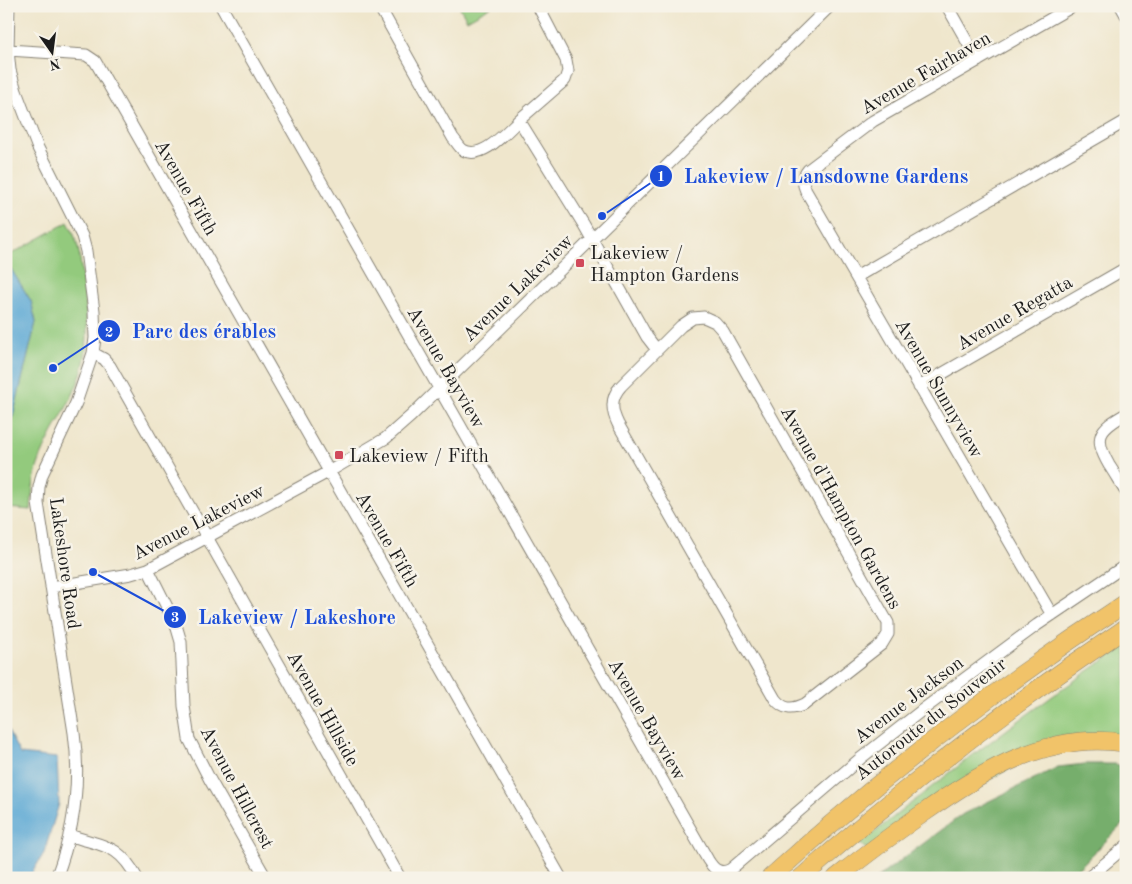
<svg xmlns="http://www.w3.org/2000/svg" width="1132" height="884" font-family="'Old Standard TT',serif">
<rect width="100%" height="100%" fill="#f7f3e8"/>
<filter id="ink" filterUnits="userSpaceOnUse"><feTurbulence type="fractalNoise" baseFrequency=".02" numOctaves="2"/><feDisplacementMap in="SourceGraphic" scale="10" xChannelSelector="R" yChannelSelector="G"/><feConvolveMatrix kernelMatrix="1 2 1 2 8 2 1 2 1" color-interpolation-filters="sRGB"/></filter>
<filter id="wash" filterUnits="userSpaceOnUse"><feTurbulence type="fractalNoise" baseFrequency=".0096" numOctaves="4" result="noise"/><feDisplacementMap in="SourceGraphic" scale="20" xChannelSelector="R" yChannelSelector="G"/><feGaussianBlur stdDeviation="1.12" result="paint"/><feColorMatrix in="noise" values="0 0 0 0 0 0 0 0 0 0 0 0 0 0 0 0 0 1.4 0 .05"/><feComposite in="paint" operator="in"/></filter>
<g filter="url(#wash)">
<rect width="100%" height="100%" fill="#efe6cc"/>
<path fill="#93ca7d" stroke="#58734c" d="M459,6H492L467,20Z
M68,222C80,243 80,260 83,284C87,314 90,342 82,371C72,406 47,434 37,468C33,482 32,495 31,510L6,508V437L9,433L36,322L31,301L6,261V257Z
M1126,645V739L1059,741L866,849L860,844C946,774 1034,707 1126,645Z"/>
<path fill="#76ae6c" stroke="#496544" d="M1085,764H1116L1126,768V821L1081,866L1067,878H877L963,814L1058,767Z"/>
<path fill="#5ba8d4" stroke="#3c6278" d="M6,261L31,301L36,322L9,433L6,437Z
M6,727L20,754L57,758L59,804L44,853L29,878H6Z"/>
</g>
<g filter="url(#ink)">
<g fill="none" stroke-linecap="round" stroke-linejoin="round">
<g stroke="#868174" stroke-width="13">
<path id="minor" d="M9,6L8,50L10,70L16,91L37,146L82,236L86,251L94,311L95,338L93,353L76,403L42,475L39,487L38,503L74,733C81,783 74,831 56,878
M221,6L708,860C714,870 721,875 731,869L861,758L921,711L1037,625L1126,565
M379,6L453,138C456,141 459,147 463,150C482,161 506,132 519,120L584,225L647,337L657,350
M947,6L978,61
M1121,6L1126,15
M8,50L86,55L95,61L561,878
M519,120L565,80L568,71L566,60L538,6
M856,277L1126,121
M704,317L715,322L723,331L888,623V634L882,644L805,704C792,710 784,710 775,699L618,424C611,410 610,398 621,386L681,326L693,318Z
M93,353L104,359L110,366L400,878
M919,387L1126,268
M1126,414C1099,429 1093,437 1109,465C1115,474 1120,483 1126,492
M148,569L176,625L181,642L184,706L189,739L210,780L266,878
M51,587L131,574L148,569L330,471L386,438L411,416L830,6
M1052,615L806,191C802,183 802,177 808,170L873,121L1073,6
M69,835C104,847 118,843 137,878
M1088,878L1126,846"/>
</g>
<g stroke="#868174" stroke-width="19">
<path id="highway" d="M770,878C881,777 1000,685 1126,603
M801,878C904,787 1012,704 1126,628
M836,878C864,856 893,834 922,814C981,772 1049,730 1126,743"/>
</g>
<use href="#minor" stroke="#fff" stroke-width="11"/>
<use href="#highway" stroke="#f1c369" stroke-width="18"/>
</g>
</g>
<g fill="#d1495b" stroke="#f7f3e8" stroke-width="2">
<rect x="575" y="258" width="10" height="10" rx="2.5"/>
<rect x="334" y="450" width="10" height="10" rx="2.5"/>
</g>
<g text-anchor="middle" stroke-width="5" stroke-linejoin="round" paint-order="stroke">
<g font-size="19" fill="#1c1c1c" stroke="#f7f3e8">
<text transform="translate(925 72) rotate(-30)" y="7">Avenue Fairhaven</text>
<text transform="translate(187 187) rotate(60)" y="7">Avenue Fifth</text>
<text transform="translate(517 287) rotate(-44)" y="7">Avenue Lakeview</text>
<text transform="translate(1014 312) rotate(-30)" y="7">Avenue Regatta</text>
<text transform="translate(447 367) rotate(60)" y="7">Avenue Bayview</text>
<text transform="translate(940 388) rotate(60)" y="7">Avenue Sunnyview</text>
<text transform="translate(842 507) rotate(61)" y="7">Avenue d'Hampton Gardens</text>
<text transform="translate(198 521) rotate(-27)" y="7">Avenue Lakeview</text>
<text transform="translate(388 539) rotate(60)" y="7">Avenue Fifth</text>
<text transform="translate(66 563) rotate(82)" y="7">Lakeshore Road</text>
<text transform="translate(908 699) rotate(-37)" y="7">Avenue Jackson</text>
<text transform="translate(324 708) rotate(61)" y="7">Avenue Hillside</text>
<text transform="translate(930 718) rotate(-38)" y="7">Autoroute du Souvenir</text>
<text transform="translate(648 719) rotate(60)" y="7">Avenue Bayview</text>
<text transform="translate(238 787) rotate(62)" y="7">Avenue Hillcrest</text>
</g>
<g font-size="19" fill="#1c1c1c" stroke="#f7f3e8" text-anchor="start">
<text x="590" y="259">Lakeview /<tspan x="590" dy="22">Hampton Gardens</tspan></text>
<text x="349" y="462">Lakeview / Fifth</text>
</g>
</g>
<path fill="none" stroke="#1d4ed8" stroke-width="2" d="M602 216L661 176M53 368L109 331M93 572L175 617"/>
<g fill="#1d4ed8" stroke="#f7f3e8" stroke-width="2">
<circle cx="602" cy="216" r="5"/>
<circle cx="53" cy="368" r="5"/>
<circle cx="93" cy="572" r="5"/>
<circle cx="661" cy="176" r="12"/>
<circle cx="109" cy="331" r="12"/>
<circle cx="175" cy="617" r="12"/>
</g>
<g font-size="15" text-anchor="middle" font-weight="bold" fill="#fff">
<text x="661" y="181">1</text>
<text x="109" y="337">2</text>
<text x="175" y="622">3</text>
</g>
<g font-size="20" text-anchor="middle" font-weight="bold" fill="#1d4ed8" stroke="#f7f3e8" stroke-width="5" stroke-linejoin="round" paint-order="stroke">
<text x="826" y="183">Lakeview / Lansdowne Gardens</text>
<text x="204" y="338">Parc des érables</text>
<text x="297" y="624">Lakeview / Lakeshore</text>
</g>
<rect width="1132" height="884" fill="none" stroke="#f7f3e8" stroke-width="25"/>
<g transform="translate(52 52) rotate(166)" stroke="#f7f3e8" stroke-width="4" paint-order="stroke">
<path d="M0-4L9 19L0 12L-9 19Z" fill="#1c1c1c"/>
<text y="-8" font-size="14" font-weight="bold" text-anchor="middle" fill="#1c1c1c">N</text>
</g>
</svg>
